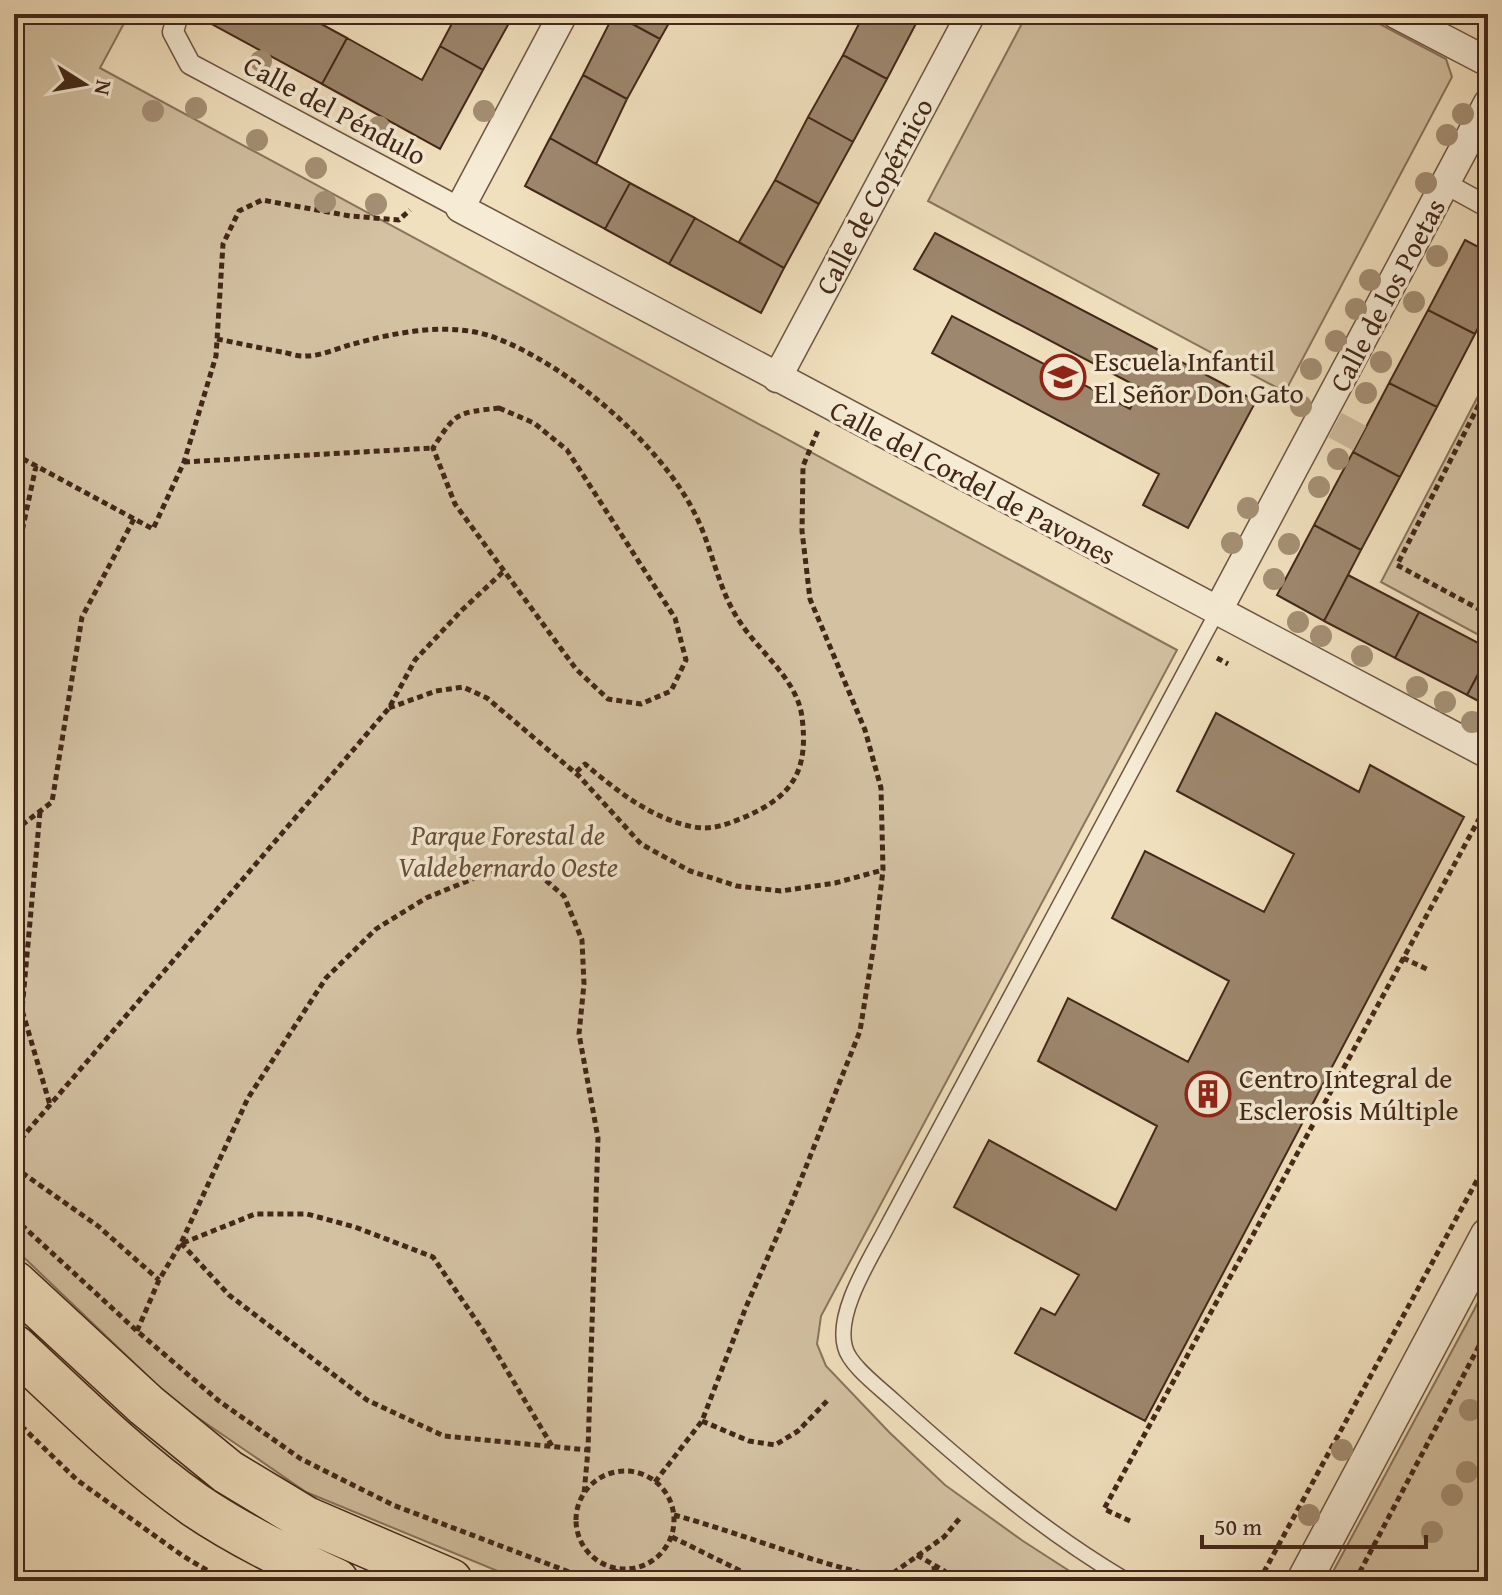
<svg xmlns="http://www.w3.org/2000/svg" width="1502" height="1595" font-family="'Gentium Book Plus',serif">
<rect width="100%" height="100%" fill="#f1e0be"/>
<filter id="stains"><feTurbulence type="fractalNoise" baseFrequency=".0025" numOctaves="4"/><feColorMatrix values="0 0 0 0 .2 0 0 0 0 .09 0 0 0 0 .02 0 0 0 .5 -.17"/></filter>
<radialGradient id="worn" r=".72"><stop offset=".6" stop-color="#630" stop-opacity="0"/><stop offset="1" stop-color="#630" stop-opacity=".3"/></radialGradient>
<path fill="#d3c1a2" stroke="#8a745d" stroke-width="2" d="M14,14H129L100,68L1177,650L821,1316L817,1344L826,1366L889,1432L945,1485L1023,1541L1085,1581H522L306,1492L175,1402L14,1248Z
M1027,14H1361L1446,59L1452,77L1285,392L928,201Z
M1488,377V640L1381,582Z
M1488,1282V1581H1328L1474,1310Z"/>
<path fill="#9d876e" stroke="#422718" stroke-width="2" d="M208,14H303L347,38L322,84L204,20Z
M457,14H514L483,70L440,46Z
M614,14H674L660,39Z
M614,14L660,39L627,99L583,75Z
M864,14H921L887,79L843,55Z
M347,38L422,80L440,46L483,70L440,149L322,84Z
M843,55L887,79L853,142L808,117Z
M583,75L627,99L596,164L550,138Z
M808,117L853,142L819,204L775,180Z
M550,138L630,183L605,229L525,186Z
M775,180L819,204L784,268L739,242Z
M630,183L695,218L669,264L605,229Z
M695,218L784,268L761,313L669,264Z
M935,233L1256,401L1188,528L1143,505L1159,474L932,353L952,316L1130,409L1140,388L914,269Z
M1465,240L1488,252V308L1475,334L1428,310Z
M1428,310L1475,334L1437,407L1389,383Z
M1389,383L1437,407L1400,477L1353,452Z
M1353,452L1400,477L1361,550L1314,525Z
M1314,525L1361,550L1324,621L1277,595Z
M1348,575L1419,612L1395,658L1324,621Z
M1419,612L1488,648V655L1467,695L1395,658Z
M1488,656V706L1467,695Z
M1216,713L1359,792L1370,765L1464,817L1145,1421L1015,1353L1041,1308L1055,1315L1079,1275L954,1207L989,1140L1116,1210L1157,1126L1038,1061L1068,998L1188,1062L1229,981L1112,918L1145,851L1264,912L1294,854L1177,791Z"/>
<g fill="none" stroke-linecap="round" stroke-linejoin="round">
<path stroke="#cebb9d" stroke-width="28" stroke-dasharray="28 14" stroke-linecap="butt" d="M1335,425L1363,440"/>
<g stroke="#6e5542" stroke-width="17">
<path id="service" d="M1121,1577C1039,1528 965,1465 894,1401C880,1388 849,1365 845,1347C835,1311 873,1255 889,1223L1217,612"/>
</g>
<g stroke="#6e5542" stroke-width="23">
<path id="pedestrian" d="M178,14L173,32L190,64L460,208
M1446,184L1488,207"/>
</g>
<g stroke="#6e5542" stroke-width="31">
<path id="minor" d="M563,14L460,208L1488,754
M1396,14L1488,62
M777,378L971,14
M1217,612L1488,103"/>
</g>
<g stroke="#6e5542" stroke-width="37">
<path id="tertiary" d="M1304,1581L1488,1235"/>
</g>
<g stroke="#422718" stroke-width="47">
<path id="primary" d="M14,1283L146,1405L228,1472L306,1519L450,1581
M14,1347C72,1401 130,1459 195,1505C239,1535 288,1559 336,1581"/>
</g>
<path stroke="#422718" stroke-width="5" stroke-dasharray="6 4" stroke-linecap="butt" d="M14,31L24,14
M217,339C238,343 260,348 282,352C289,353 298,357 306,356C321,356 338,348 353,344C397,332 452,321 496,338C569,366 662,445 696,516C713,550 718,590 740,622C760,653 797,679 802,717C809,772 792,798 740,819C725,825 711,830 694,827C652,819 617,791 585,764L575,773
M1488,387L1397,565L1488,614
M499,408L534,423L567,450L675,618L686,660L671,691L641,704L608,699L576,669L455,504L433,448C456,412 456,413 499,408Z
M14,454L153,529L184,462L216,356L223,244L239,211L262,200L350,216L399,220L410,210
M184,462L433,448
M14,569L36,466
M1217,658L1228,664
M389,708L436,691L463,687L487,698L579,776L641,844L690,871L737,886L781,891L835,883L883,870
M40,812L22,1010L50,1105
M14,831L52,802L82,617L134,519
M1403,958L1429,970
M14,1147L389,708L415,660L462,610L504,571
M14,1167L98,1226L159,1280
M14,1218L137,1331L219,1401L301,1459L393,1505L593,1581
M181,1243L229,1295L367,1400L444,1436L588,1450
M183,1243L255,1214H307L355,1227L433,1257L484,1332L552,1446
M137,1331L159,1280L181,1243L248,1098L326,978L376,929L426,898L487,873L514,866L536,872L564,896L582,940L584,984L579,1034L598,1138L588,1450L584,1494
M14,1419L77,1480L183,1556L225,1581
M702,1421L749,1441L775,1445L798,1431L828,1400
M576 1520a49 49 0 1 1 98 0a49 49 0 1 1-98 0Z
M655,1482L702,1421L746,1307L792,1202L860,1031L875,938L883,870L881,788L865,730L810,599L802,531L803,466L819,428
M674,1515C745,1534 813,1564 886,1578L944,1537L960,1518
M1130,1521L1104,1509L1485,808
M672,1537L761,1581
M917,1555L961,1581
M934,1566L935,1581
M612,1581L617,1569
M1259,1581L1488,1160
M1355,1581L1488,1329"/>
<use href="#service" stroke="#f6ebd5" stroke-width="14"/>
<use href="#pedestrian" stroke="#f6ebd5" stroke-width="20"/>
<use href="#minor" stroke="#f6ebd5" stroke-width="28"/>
<use href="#tertiary" stroke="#f6ebd5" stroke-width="34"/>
<use href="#primary" stroke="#f1e0be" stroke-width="44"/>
</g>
<g fill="#a59075">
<circle cx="261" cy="61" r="11"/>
<circle cx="196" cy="108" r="11"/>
<circle cx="153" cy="111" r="11"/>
<circle cx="484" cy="111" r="11"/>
<circle cx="1463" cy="114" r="11"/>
<circle cx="379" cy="127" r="11"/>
<circle cx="1447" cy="135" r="11"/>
<circle cx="257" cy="140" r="11"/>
<circle cx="316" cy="168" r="11"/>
<circle cx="1426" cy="183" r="11"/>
<circle cx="325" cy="202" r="11"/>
<circle cx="376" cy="204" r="11"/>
<circle cx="1437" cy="256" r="11"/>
<circle cx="1370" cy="280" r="11"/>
<circle cx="1414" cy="302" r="11"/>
<circle cx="1356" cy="309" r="11"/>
<circle cx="1336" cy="341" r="11"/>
<circle cx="1381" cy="362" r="11"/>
<circle cx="1311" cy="369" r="11"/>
<circle cx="1366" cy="393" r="11"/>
<circle cx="1301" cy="406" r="11"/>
<circle cx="1338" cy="459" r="11"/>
<circle cx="1319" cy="487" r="11"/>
<circle cx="1248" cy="508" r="11"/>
<circle cx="1232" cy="543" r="11"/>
<circle cx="1289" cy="544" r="11"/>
<circle cx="1274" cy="579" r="11"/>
<circle cx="1298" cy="622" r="11"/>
<circle cx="1321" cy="636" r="11"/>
<circle cx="1362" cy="656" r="11"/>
<circle cx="1417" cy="687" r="11"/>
<circle cx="1445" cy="702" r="11"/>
<circle cx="1472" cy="722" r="11"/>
<circle cx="1470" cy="1410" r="11"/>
<circle cx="1342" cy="1450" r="11"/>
<circle cx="1467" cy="1472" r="11"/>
<circle cx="1452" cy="1495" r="11"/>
<circle cx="1309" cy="1515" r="11"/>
<circle cx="1432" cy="1532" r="11"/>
</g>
<defs>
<g id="school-ring" transform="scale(2.3)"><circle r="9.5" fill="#f6ebd5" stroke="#8f2418" stroke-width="1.5"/><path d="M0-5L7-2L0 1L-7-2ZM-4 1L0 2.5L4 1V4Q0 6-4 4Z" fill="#8f2418"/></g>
<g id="building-ring" transform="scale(2.3)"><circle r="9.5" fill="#f6ebd5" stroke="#8f2418" stroke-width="1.5"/><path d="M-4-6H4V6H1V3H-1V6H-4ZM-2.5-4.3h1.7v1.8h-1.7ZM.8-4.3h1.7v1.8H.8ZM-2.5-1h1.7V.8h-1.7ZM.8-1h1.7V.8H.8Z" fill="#8f2418"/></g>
</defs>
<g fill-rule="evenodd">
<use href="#school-ring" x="1063" y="377"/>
<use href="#building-ring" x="1208" y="1094"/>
</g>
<g text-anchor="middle" stroke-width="7" stroke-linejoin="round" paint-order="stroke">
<g font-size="28" fill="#422718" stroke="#f6ebd5">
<text transform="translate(335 110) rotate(28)" y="10">Calle del Péndulo</text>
<text transform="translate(874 196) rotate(-62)" y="10">Calle de Copérnico</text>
<text transform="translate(1387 295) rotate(-62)" y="10">Calle de los Poetas</text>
<text transform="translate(973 482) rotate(28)" y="10">Calle del Cordel de Pavones</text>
</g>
<g font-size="28" fill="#422718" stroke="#f6ebd5" text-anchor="start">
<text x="1094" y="371">Escuela Infantil<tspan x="1094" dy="32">El Señor Don Gato</tspan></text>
<text x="1239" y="1088">Centro Integral de<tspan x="1239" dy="32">Esclerosis Múltiple</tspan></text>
</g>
<g font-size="28" font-style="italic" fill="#664e3a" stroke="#f6ebd5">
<text x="508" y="845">Parque Forestal de<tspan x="508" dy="32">Valdebernardo Oeste</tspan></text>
</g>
</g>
<rect width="1502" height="1595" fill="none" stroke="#f1e0be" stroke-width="48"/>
<rect x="16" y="16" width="1470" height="1563" fill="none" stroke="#422718" stroke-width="4"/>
<rect x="24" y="24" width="1454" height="1547" fill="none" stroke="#422718" stroke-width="2"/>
<g transform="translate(84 84) rotate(101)" stroke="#f6ebd5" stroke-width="6" paint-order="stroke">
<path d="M0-6L14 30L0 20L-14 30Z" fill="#422718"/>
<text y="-12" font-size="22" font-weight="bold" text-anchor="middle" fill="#422718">N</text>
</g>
<path d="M1202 1535v12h224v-12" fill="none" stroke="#422718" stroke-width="4"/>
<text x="1214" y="1535" font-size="24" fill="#422718" stroke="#f6ebd5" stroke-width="6" paint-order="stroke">50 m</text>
<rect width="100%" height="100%" filter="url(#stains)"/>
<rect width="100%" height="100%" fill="url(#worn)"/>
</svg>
